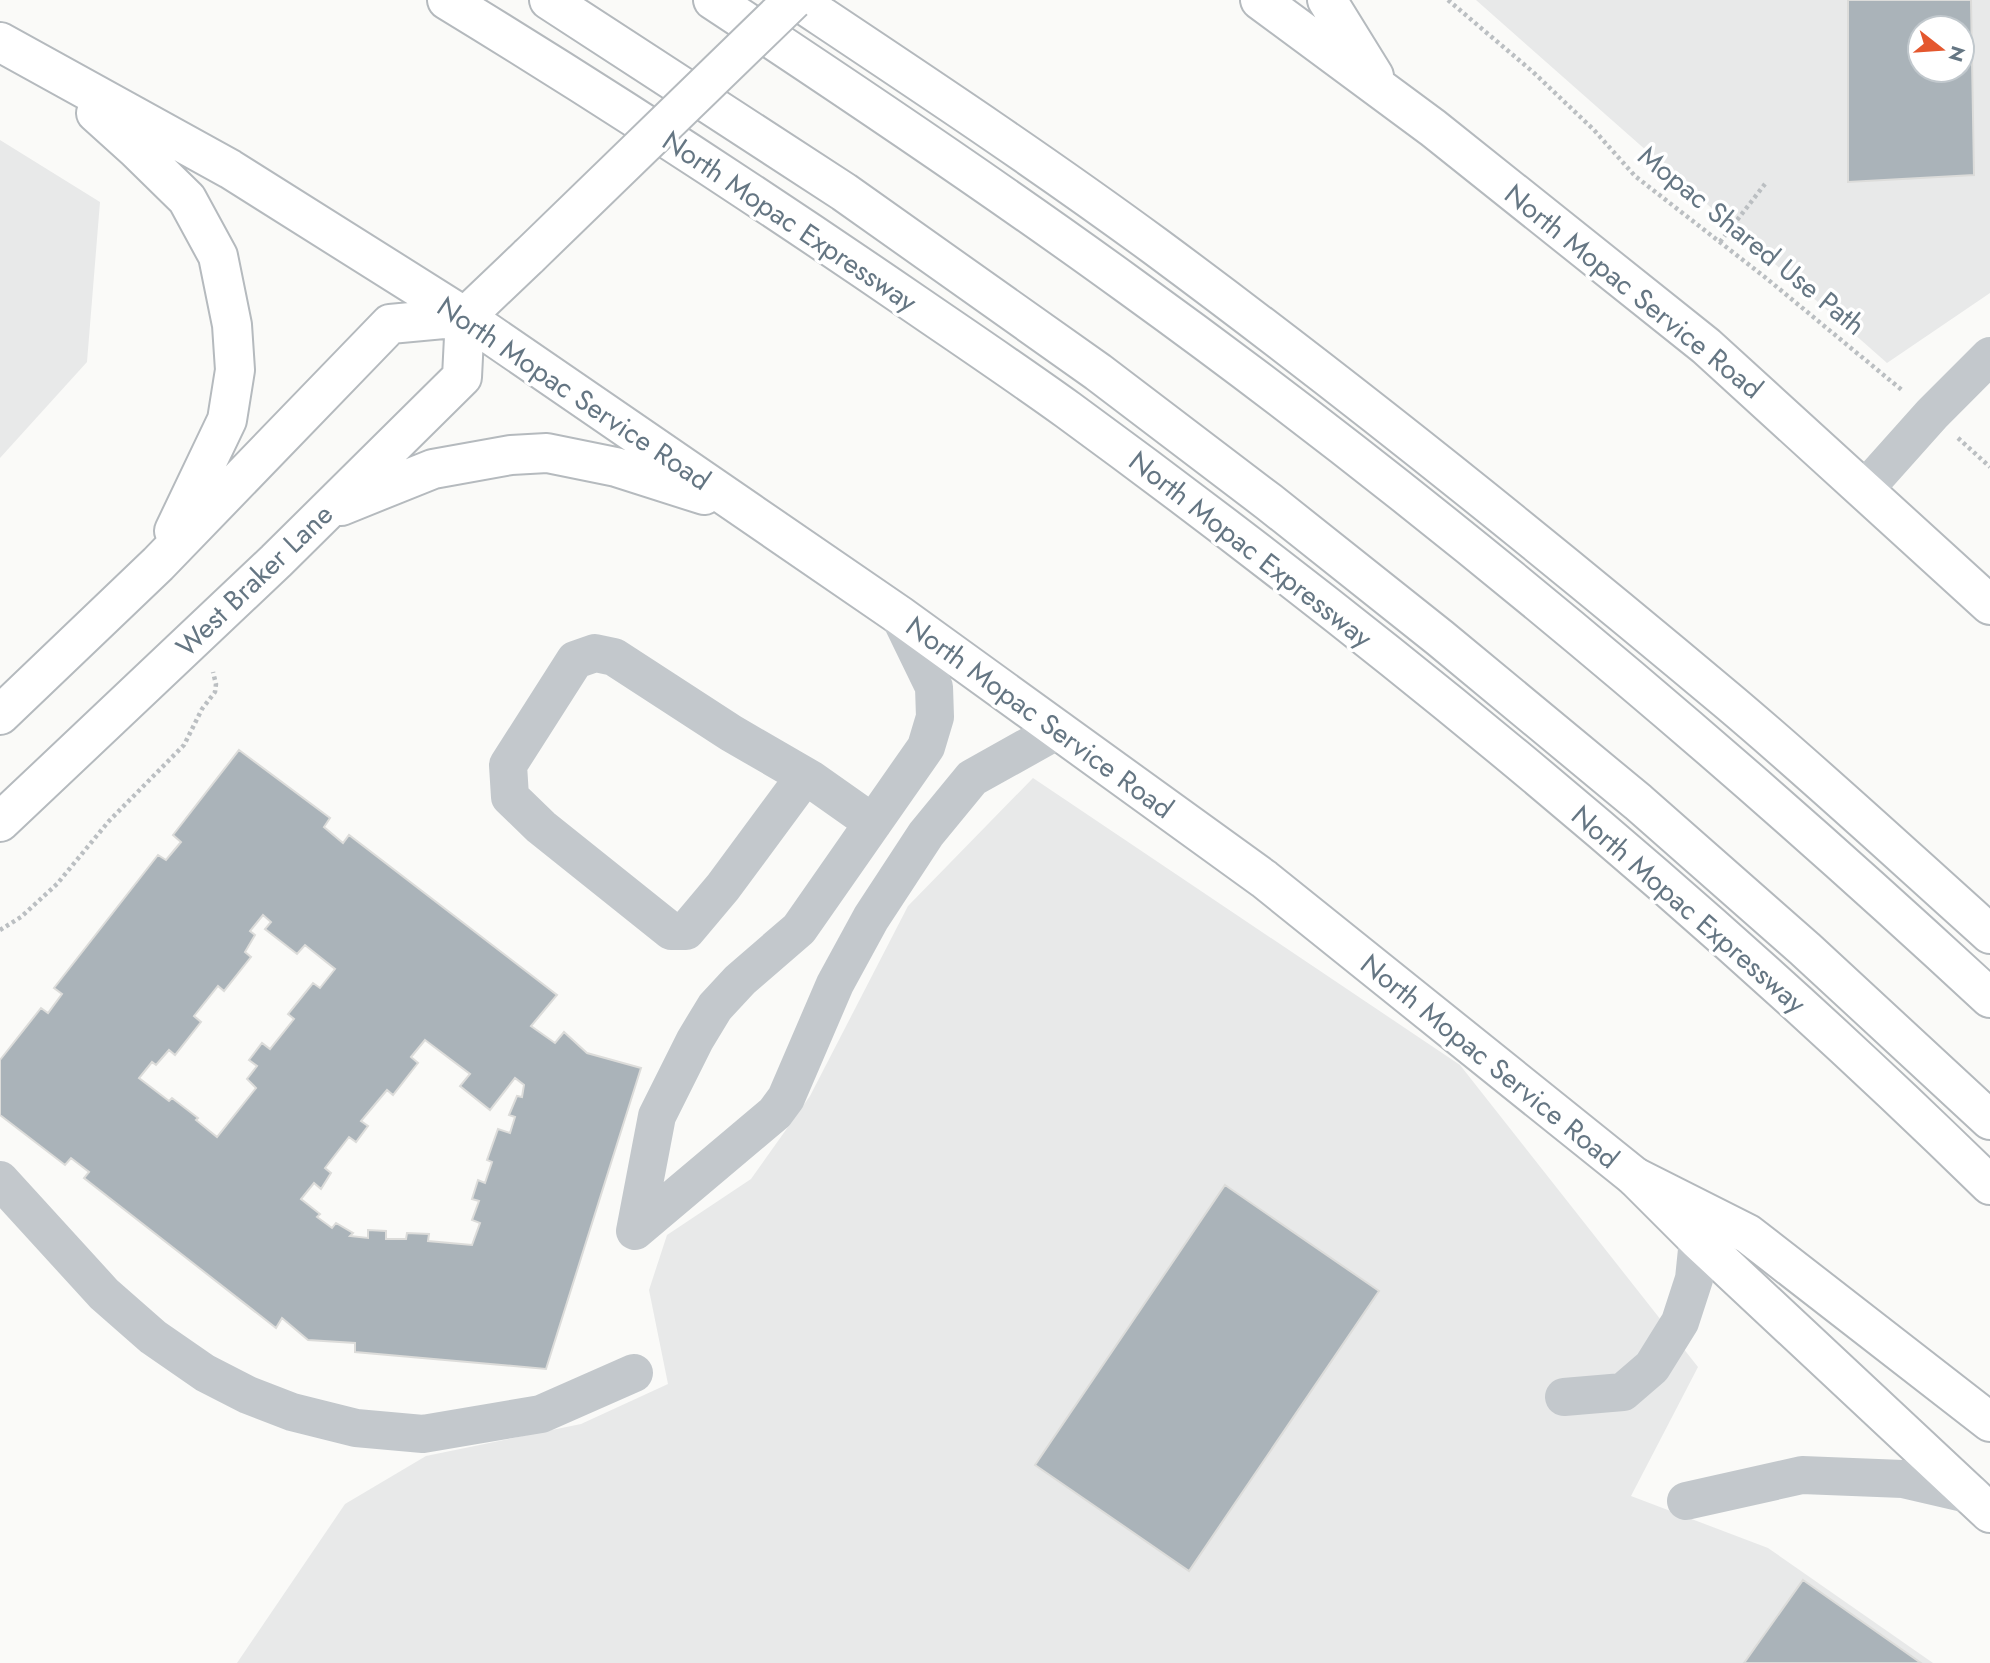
<svg xmlns="http://www.w3.org/2000/svg" width="1990" height="1663" font-family="Jost,sans-serif">
<rect width="100%" height="100%" fill="#fafaf8"/>
<path fill="#e8e9e9" fill-rule="evenodd" d="M1476,0H1990V293L1887,363ZM1920,28H1962V70H1920Z
M0,140L100,202L87,362L0,458Z
M1033,778L1460,1065L1698,1367L1631,1496L1768,1548L1933,1663H237L345,1504L426,1456L581,1424L668,1384L649,1290L667,1235L751,1179L810,1096L908,906Z"/>
<path fill="#aab3b9" stroke="#dcdcda" stroke-width="2" fill-rule="evenodd" d="M1848,0H1971L1974,175L1848,182ZM1920,28H1962V70H1920Z
M239,750L330,818L324,827L343,843L349,835L557,995L531,1026L555,1043L564,1032L587,1053L641,1068L546,1369L355,1352V1343L308,1340L282,1318L276,1328L84,1178L89,1172L71,1158L65,1165L0,1115V1060L41,1008L48,1013L62,994L54,988L158,855L166,860L181,842L173,835ZM263,915L271,922L265,929L297,954L305,945L335,969L320,988L313,983L288,1014L294,1019L270,1049L262,1043L249,1060L257,1066L247,1079L256,1088L217,1137L196,1120L198,1118L172,1098L169,1101L139,1078L152,1062L156,1065L169,1050L175,1055L201,1022L194,1016L218,986L224,991L251,957L245,952L255,935L250,931ZM425,1040L470,1074L460,1086L490,1110L515,1078L524,1085L522,1097L517,1096L509,1115L515,1117L510,1133L498,1129L487,1160L492,1162L485,1183L478,1180L472,1199L479,1201L472,1220L480,1223L472,1245L428,1241L429,1234L407,1233L406,1239H386V1231L368,1230V1238L350,1236L353,1233L336,1223L332,1228L317,1217L320,1214L301,1199L314,1183L321,1189L331,1173L325,1168L349,1137L356,1142L368,1126L361,1121L387,1090L393,1095L418,1063L411,1057Z
M1225,1185L1379,1291L1189,1571L1035,1465Z
M1803,1580L1921,1663H1744Z"/>
<g fill="none" stroke-linecap="round" stroke-linejoin="round">
<g stroke="#b5babe" stroke-width="42">
<path id="major" d="M1260,0L1433,128L1706,346L1990,605
M1327,0L1374,76
M0,42L230,169L465,317L899,615L1264,879L1635,1177L1698,1240L1990,1513
M96,113L137,150L187,199L218,256L232,325L235,370L227,420L174,531
M341,506L433,469L511,455L547,453L616,467L704,495
M0,715L158,564L390,324L465,317L529,256
M0,822L276,561L462,377L465,317"/>
</g>
<g stroke="#b4b9bd" stroke-width="42">
<path id="highway" d="M447,0C606,97 762,199 915,304C966,339 1018,374 1068,410C1392,647 1703,904 1990,1185
M549,0L844,192L1098,372L1269,502L1440,638L1638,802L1805,949L1990,1120
M713,0C854,93 994,187 1130,286C1432,504 1717,745 1990,998
M797,0C917,80 1038,160 1155,246C1351,391 1541,544 1728,701C1817,776 1903,856 1990,934
M1635,1177L1748,1234L1990,1422"/>
</g>
<path stroke="#bbbfc2" stroke-width="4.5" stroke-dasharray="3.5 3.5" stroke-linecap="butt" d="M1448,0L1533,72L1594,130L1635,176L1766,278L1903,391
M1720,242L1765,184
M1958,438L1990,467
M0,930L21,917L57,884L109,821L184,745L202,709L215,692L216,684L213,672"/>
<path stroke="#c3c8cc" stroke-width="38" d="M1865,489L1932,414L1990,356
M805,776L723,887L686,931H671L541,827L510,797L508,765L575,660L595,653L614,657L731,733L812,780L873,823
M0,1180L104,1294L153,1337L205,1373L248,1395L292,1412L356,1428L423,1434L541,1414L634,1373
M635,1231L657,1116L695,1040L715,1007L740,980L799,929L926,747L935,717L934,687L899,615
M635,1231L775,1113L786,1098L835,984L871,918L926,834L972,778L1058,730
M1564,1397L1623,1392L1652,1367L1680,1322L1694,1279L1698,1240
M1686,1501L1802,1475L1903,1479L1972,1495"/>
<use href="#major" stroke="#fff" stroke-width="38"/>
<use href="#highway" stroke="#fff" stroke-width="38"/>
<g stroke="#b5babe" stroke-width="42" stroke-linecap="butt">
<path id="major-bridge" d="M529,256L793,0"/>
</g>
<use href="#major-bridge" stroke="#fff" stroke-width="38"/>
</g>
<g text-anchor="middle" stroke-width="7" stroke-linejoin="round" paint-order="stroke">
<g font-size="28" fill="#657683" stroke="#fff">
<text transform="translate(790 221) rotate(34)" y="10">North Mopac Expressway</text>
<text transform="translate(1752 240) rotate(39)" y="10">Mopac Shared Use Path</text>
<text transform="translate(1634 291) rotate(39)" y="10">North Mopac Service Road</text>
<text transform="translate(574 393) rotate(34)" y="10">North Mopac Service Road</text>
<text transform="translate(1251 549) rotate(38)" y="10">North Mopac Expressway</text>
<text transform="translate(254 580) rotate(-44)" y="10">West Braker Lane</text>
<text transform="translate(1040 717) rotate(36)" y="10">North Mopac Service Road</text>
<text transform="translate(1689 909) rotate(41)" y="10">North Mopac Expressway</text>
<text transform="translate(1490 1061) rotate(39)" y="10">North Mopac Service Road</text>
</g>
</g>
<g transform="translate(1941 49) rotate(107)"><circle r="33" fill="#ffffff" stroke="#c1c8cd" stroke-width="2"/>
<path d="M0-5L12 26L0 18L-12 26Z" fill="#e4572e"/>
<text y="-10" font-size="19" font-weight="bold" text-anchor="middle" fill="#657683">N</text>
</g>
</svg>
